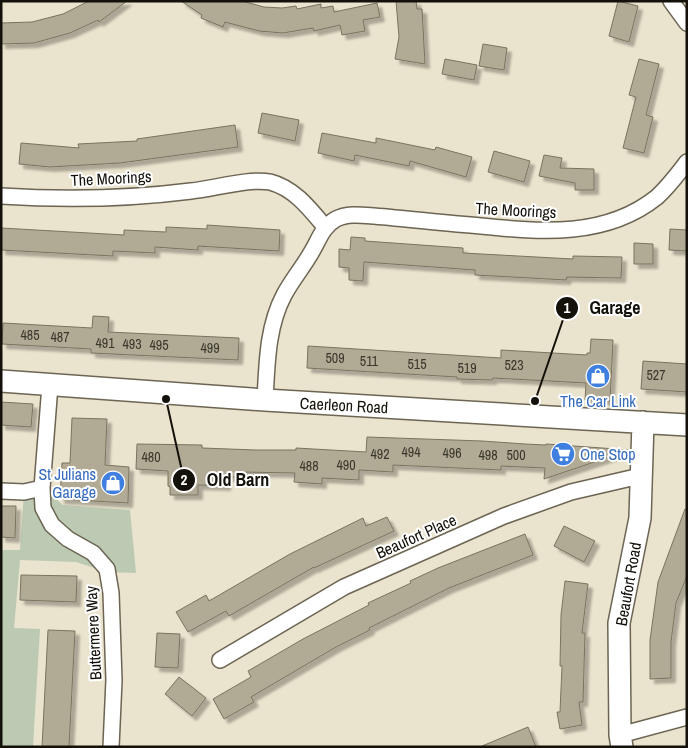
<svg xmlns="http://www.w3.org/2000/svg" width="688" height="748" font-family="'Archivo Narrow',sans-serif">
<defs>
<filter id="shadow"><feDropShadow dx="4.5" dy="4.5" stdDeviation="1" flood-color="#0004"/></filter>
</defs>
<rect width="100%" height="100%" fill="#eae3cd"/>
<path fill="#bccab4" d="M42,488L63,505L130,510L136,573L107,572L76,562L20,560L14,628L40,629L33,747H1V550H20L24,492Z"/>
<path fill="#b1aa95" stroke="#79735f" filter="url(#shadow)" d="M89,1H127L99,22L98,20L70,33L34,43L1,44V23L32,22L63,14Z
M181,1H242L264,7L282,8L296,6L297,9L321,4V8L333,6L334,12L377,3L380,17L363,20L365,31L342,35L340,25L314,31L313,28L283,33L259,31L225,22L223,27L201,18L202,15Z
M396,1H416L417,9H422L425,64L395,59L399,37Z
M618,1L638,6L629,42L609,36Z
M483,44L507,48L504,70L479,66Z
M445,59L477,65L474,80L442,74Z
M639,59L659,64L646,115L653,117L644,153L623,148L636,97L629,95Z
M262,113L299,120L295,141L258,133Z
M235,125L238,147L120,163L50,167L19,164L21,143L79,148L78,144L137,141V139Z
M322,133L376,143V138L435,150L436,147L472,157L466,177L410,161L409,166L355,155L354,161L318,153Z
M494,151L530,161L524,182L488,172Z
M544,155L562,158L560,168L594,169V190H575V183L539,176Z
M207,225L280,230L279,251L198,246V250L155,247V253L113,251V256L1,250V228L124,235V230L166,232V227L207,229Z
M670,229L687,230V251L669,250Z
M351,237L365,238V241L463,248V253L573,259V256L622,257L621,278L567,277L566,280L494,276L475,275V270L364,262L363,281L349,280V268L339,267V249L350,250Z
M634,243L653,244V264H634Z
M93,316L109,317L108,332L239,338L238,360L91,353V349L2,344L3,323L92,328Z
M591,339L613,340L610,401L585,400L586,383L493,378L492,380L457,379V377L307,368L308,346L501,358V350L587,355V353H590Z
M643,361L687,364V392L641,389Z
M1,402L33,404L31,427L1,425Z
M72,418L107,419L105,465L129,467L128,503L60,499L62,463H70Z
M367,437L482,441L525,444L546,445V444L630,450L544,479L545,468L501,466V470L393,465V472L359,470V480L322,478V484L294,482L295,473L240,472L239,477H227L226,486L198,485V495H170V487L168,486V471L136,469L137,444L202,445V448L256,450H296V448L366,452Z
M1,506H16L15,538L1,537Z
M685,509H687V576L676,603L671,642V678L650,679V640L658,582Z
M387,517L394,531L314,568V567L229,616L226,611L188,632L176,612L206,595L209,601L290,554L363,518L366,526Z
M564,526L595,541L584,562L554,546Z
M525,534L533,555L449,588L369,628L370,630L336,647L251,697L254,702L224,719L213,699L251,677L248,671L303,639L369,605L368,603L411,583L410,581L438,568Z
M21,575L77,576L76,602L20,600Z
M565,581L588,584L582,633H585L583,702H579L582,725L560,729L557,712H560L562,666H560L561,615Z
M48,630L75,631L69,747H42Z
M157,633L180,634L178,668L155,667Z
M179,677L206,698L192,716L165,694Z
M528,727L536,747H482V746Z"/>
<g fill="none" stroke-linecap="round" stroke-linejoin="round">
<g stroke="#6c6553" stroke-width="18">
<path id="street" d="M671,1L687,23
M1,196C64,200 128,199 191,191C213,189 249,178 270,182C294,188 310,209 325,227
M50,385L42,488L43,508L52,525L68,539L93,553L107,569L111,593L114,680L111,747
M265,400C267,365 267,327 284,295C292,280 303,267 311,253C319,240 322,227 336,219C347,213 362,215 374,216C409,219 445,223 481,226C541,232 606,238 657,197C668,187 678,174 687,162
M1,491L24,492L42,488
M220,660L344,587L504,516L571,492L640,476
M620,735L687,717"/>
</g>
<g stroke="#6c6553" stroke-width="24">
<path id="secondary" d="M1,381L265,400L687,425
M622,747L620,735L619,623L640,518L643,422"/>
</g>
<use href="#street" stroke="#fff" stroke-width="15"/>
<use href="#secondary" stroke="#fff" stroke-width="21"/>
</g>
<defs>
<g id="shop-disc" transform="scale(1.25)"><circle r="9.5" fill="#3f7fe0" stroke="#fff"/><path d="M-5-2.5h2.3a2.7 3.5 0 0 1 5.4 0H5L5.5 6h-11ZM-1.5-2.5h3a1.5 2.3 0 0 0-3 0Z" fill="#fff"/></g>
<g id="supermarket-disc" transform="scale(1.25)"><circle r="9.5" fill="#3f7fe0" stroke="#fff"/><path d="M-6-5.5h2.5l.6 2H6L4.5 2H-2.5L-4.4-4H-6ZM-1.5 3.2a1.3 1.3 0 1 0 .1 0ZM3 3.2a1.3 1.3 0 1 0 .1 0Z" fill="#fff"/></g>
</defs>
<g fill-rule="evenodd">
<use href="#shop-disc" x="598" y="376"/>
<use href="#supermarket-disc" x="563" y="454"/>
<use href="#shop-disc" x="113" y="483"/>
</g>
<g text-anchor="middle" stroke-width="4" stroke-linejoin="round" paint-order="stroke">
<g font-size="14" fill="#3a372c">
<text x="30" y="340">485</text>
<text x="60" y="342">487</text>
<text x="105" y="348">491</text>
<text x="132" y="349">493</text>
<text x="159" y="350">495</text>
<text x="210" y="353">499</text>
<text x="335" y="363">509</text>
<text x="369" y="366">511</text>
<text x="417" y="369">515</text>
<text x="514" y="370">523</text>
<text x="467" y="373">519</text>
<text x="656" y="380">527</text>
<text x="411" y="457">494</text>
<text x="452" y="458">496</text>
<text x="380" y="459">492</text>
<text x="488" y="460">498</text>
<text x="516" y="460">500</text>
<text x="151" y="462">480</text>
<text x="346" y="470">490</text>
<text x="309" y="471">488</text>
</g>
<g font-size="16" fill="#131109" stroke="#fff">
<text transform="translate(111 178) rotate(-3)" y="6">The Moorings</text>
<text transform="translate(516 210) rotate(3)" y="6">The Moorings</text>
<text transform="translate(344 405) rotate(3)" y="6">Caerleon Road</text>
<text transform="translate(416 536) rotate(-24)" y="6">Beaufort Place</text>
<text transform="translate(628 584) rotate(-80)" y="6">Beaufort Road</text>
<text transform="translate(93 633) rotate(-93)" y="6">Buttermere Way</text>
</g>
<g font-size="16" fill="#366cbe" stroke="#fff">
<text x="598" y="407">The Car Link</text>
<text x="580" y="460" text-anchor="start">One Stop</text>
<text x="96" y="480" text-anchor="end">St Julians<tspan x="96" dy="18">Garage</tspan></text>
</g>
</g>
<path fill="none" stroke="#131109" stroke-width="2" d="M535 401L567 308M166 399L184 480"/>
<g fill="#131109" stroke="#fff" stroke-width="2">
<circle cx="535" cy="401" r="5"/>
<circle cx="166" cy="399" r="5"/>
<circle cx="567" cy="308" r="12"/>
<circle cx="184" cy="480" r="12"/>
</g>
<g font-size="15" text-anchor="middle" font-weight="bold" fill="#fff">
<text x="567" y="313">1</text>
<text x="184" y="485">2</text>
</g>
<g font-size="18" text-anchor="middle" font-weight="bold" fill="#131109" stroke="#fff" stroke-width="4" stroke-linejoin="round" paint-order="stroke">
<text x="615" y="314">Garage</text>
<text x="238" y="486">Old Barn</text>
</g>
<rect width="688" height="748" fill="none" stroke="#131109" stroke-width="5"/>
</svg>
